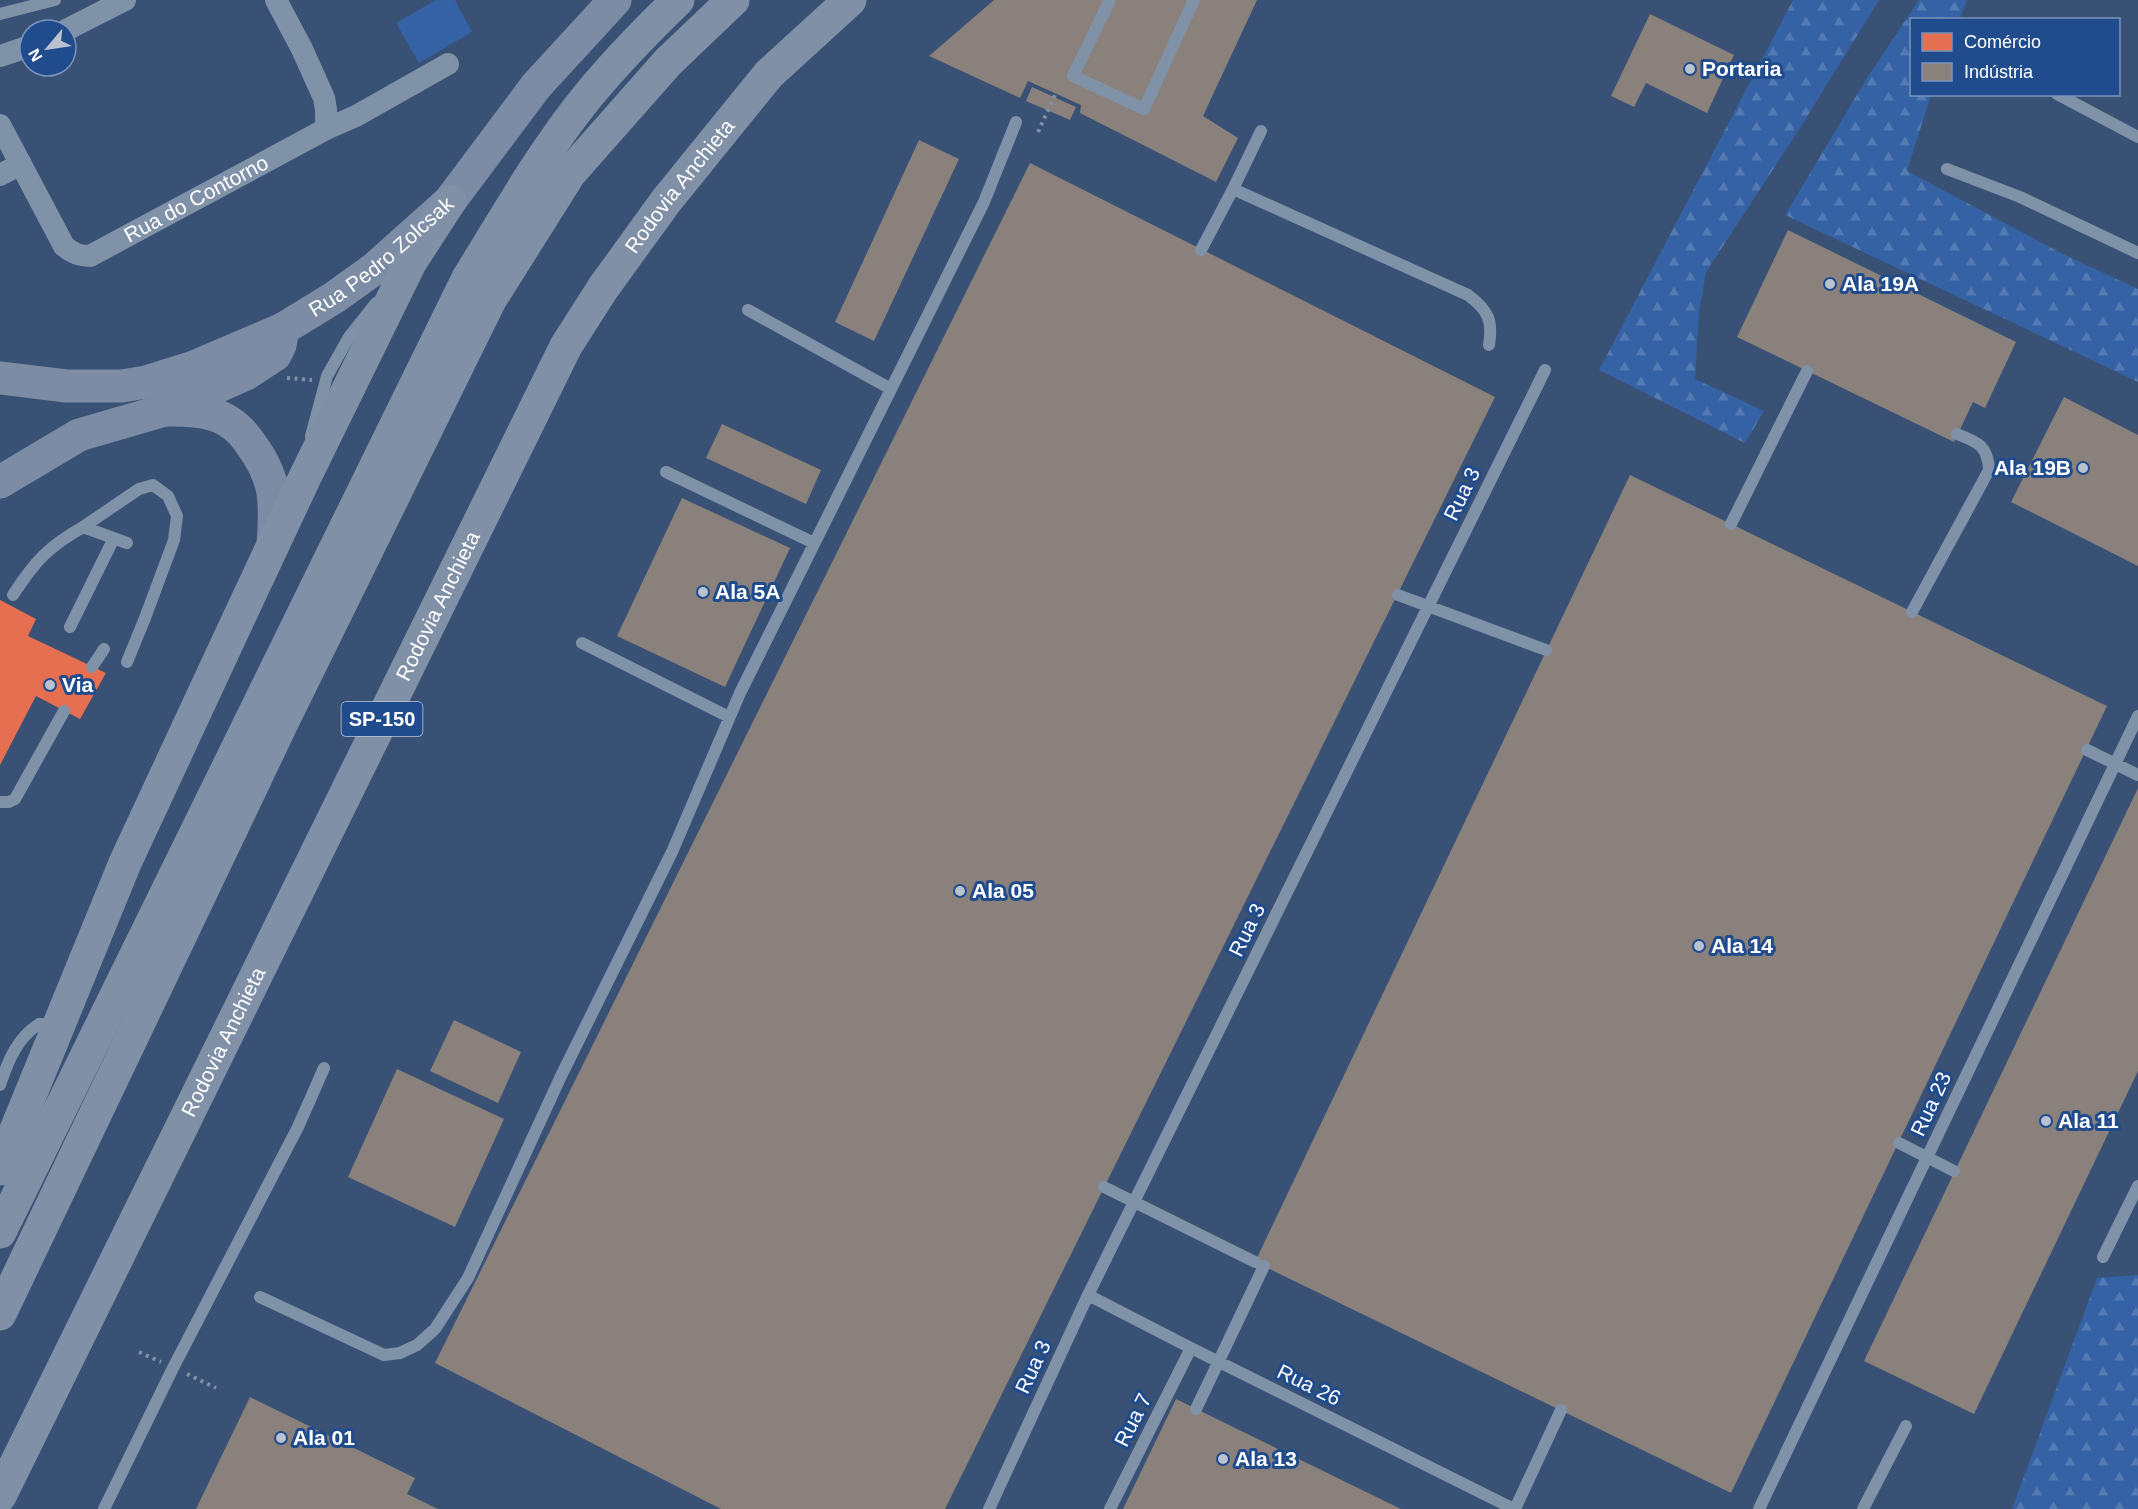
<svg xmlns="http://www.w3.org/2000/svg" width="2138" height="1509" font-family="Helvetica,sans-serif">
<defs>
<pattern id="forest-firs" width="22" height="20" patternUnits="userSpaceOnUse" patternTransform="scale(1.5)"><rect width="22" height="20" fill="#3562a4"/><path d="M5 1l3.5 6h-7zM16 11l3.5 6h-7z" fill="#537ab2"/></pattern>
</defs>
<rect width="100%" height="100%" fill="#385174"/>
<path fill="url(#forest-firs)" d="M1793,0H1879L1800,128L1706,272L1699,313L1695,379L1764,411L1745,443L1599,370Z
M1919,0H1967L1960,19L1912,20V94L1931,95L1907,171L2063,254L2138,289V382L1785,215L1867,78Z
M2138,1275V1509H2012L2097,1278Z"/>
<path fill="#3562a4" d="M436,0H455L472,32L419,63L396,23Z"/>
<path fill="#e76f51" d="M0,600L36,619L28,636L106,673L80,719L36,696L0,765Z"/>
<path fill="#8a817c" d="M994,0H1257L1203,116L1238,138L1216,182L1080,113L1081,105L1028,81L1020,98L929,56Z
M1650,14L1734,55L1707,113L1646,83L1634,107L1611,96Z
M1032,87L1076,107L1070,120L1026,101Z
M919,140L959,159L874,341L835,322Z
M1030,163L1495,397L945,1509H721L435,1363Z
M1788,230L2016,342L1985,408L1973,402L1954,442L1737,337Z
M2064,397L2138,435V566L2011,502Z
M722,424L821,470L806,504L706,458Z
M1630,475L2107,706L1731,1493L1255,1262Z
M682,498L790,548L725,687L617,636Z
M2138,788V1071L1974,1414L1864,1361Z
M454,1020L521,1052L498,1103L430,1071Z
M397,1069L504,1119L455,1227L348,1177Z
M250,1397L415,1478L407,1494L438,1509H196Z
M1176,1399L1401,1509H1123Z"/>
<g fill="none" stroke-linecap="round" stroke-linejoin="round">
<path stroke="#8092a8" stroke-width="4" stroke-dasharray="3 4.5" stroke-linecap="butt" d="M1038,132L1056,93
M287,378L312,380
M139,1352L161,1362
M187,1374L216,1388"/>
<path stroke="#8092a8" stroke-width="12" d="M1110,0L1073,76L1144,109L1194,0
M0,14L55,0
M2057,94L2138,137
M1947,169L2020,197L2138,253
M1233,189L1261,131
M1201,250L1233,189L1468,295C1488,310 1493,320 1489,345
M748,310L891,389
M311,436L327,376L349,337L376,303
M666,472L814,543
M1731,524L1807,371
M83,527L139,489L153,485L168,496L177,516L174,540L145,618L127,662
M13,595C35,561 48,547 83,527L127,543
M1398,595L1546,650
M1912,612L1989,470C1988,446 1978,442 1957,434
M70,627L114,538
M582,643L729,717
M92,667L104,649
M2087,750L2138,775
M0,802H9L15,799L64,711
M0,1085C8,1061 17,1038 39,1024L57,1025
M1899,1143L1954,1171
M1104,1187L1255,1262
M2103,1257L2138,1186
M1088,1295L1191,1348L1514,1509
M260,1297L384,1355L400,1353L417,1345L435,1329L468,1278L561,1076L672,852L740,693L984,202L1016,122
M1196,1409L1264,1266
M104,1509L173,1368L298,1127L324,1068
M989,1509L1088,1295L1545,370
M1110,1509L1191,1348
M1515,1509L1561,1410
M1759,1509L2138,716
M1863,1509L1906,1426"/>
<g stroke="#8092a8" stroke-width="22">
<path d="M276,0L302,49L324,98L326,109V129"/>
<path d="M66,30L125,0"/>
<path d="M0,56L30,46"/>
<path id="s1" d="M0,125L64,246C72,253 79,256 90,256L326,129L356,116L448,64"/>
<path d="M0,175L21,164"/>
</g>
<g stroke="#7c8ca4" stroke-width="33">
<path id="s2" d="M0,378L66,386H122L146,382L194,367L283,329L335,297L374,269L450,201L536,86L615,0"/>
<path d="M167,410C186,410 209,410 226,420C235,425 244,434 250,443C277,479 276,502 273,545"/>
<path d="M0,482L79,435L165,410L246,374L275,355L280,345L283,329"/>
</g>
<g stroke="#8091a7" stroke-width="33">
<path d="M0,1169L125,863L244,607L305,477L410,263L450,201"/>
<path d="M0,1232L468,278C506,217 541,154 587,97C615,63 646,31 678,0"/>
<path d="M0,1314L281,725L490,300L570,173L668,62L733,0"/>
<path id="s3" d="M0,1496L566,346L603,288L666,201L769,74L850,0"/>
</g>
</g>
<g fill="#b9c2ce" stroke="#204c8d" stroke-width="2">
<circle cx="1690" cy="69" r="6"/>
<circle cx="1830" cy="284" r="6"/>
<circle cx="2083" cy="468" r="6"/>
<circle cx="703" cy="592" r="6"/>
<circle cx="50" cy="685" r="6"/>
<circle cx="960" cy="891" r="6"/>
<circle cx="1699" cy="946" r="6"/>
<circle cx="2046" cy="1121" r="6"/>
<circle cx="281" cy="1438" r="6"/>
<circle cx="1223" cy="1459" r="6"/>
</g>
<g text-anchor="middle" stroke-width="6" stroke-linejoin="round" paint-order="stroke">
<rect fill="#204c8d" stroke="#bcc9dd" stroke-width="1.5" x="341.5" y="702" width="81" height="34" rx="4.5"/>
<g font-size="20" font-weight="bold" fill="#fff">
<text x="382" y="726">SP-150</text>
</g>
<g font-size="21" font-weight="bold" fill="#fff" stroke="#204c8d" text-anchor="start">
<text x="1702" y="76">Portaria</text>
<text x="1842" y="291">Ala 19A</text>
<text x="2071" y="475" text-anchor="end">Ala 19B</text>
<text x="715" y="599">Ala 5A</text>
<text x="62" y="692">Via</text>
<text x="972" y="898">Ala 05</text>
<text x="1711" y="953">Ala 14</text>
<text x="2058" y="1128">Ala 11</text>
<text x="293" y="1445">Ala 01</text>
<text x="1235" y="1466">Ala 13</text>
</g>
<g font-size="21" fill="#fff" stroke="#204c8d">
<text dy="7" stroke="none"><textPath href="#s3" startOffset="1478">Rodovia Anchieta</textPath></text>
<text dy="7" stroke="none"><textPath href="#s1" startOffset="286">Rua do Contorno</textPath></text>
<text dy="7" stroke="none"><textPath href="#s2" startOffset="416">Rua Pedro Zolcsak</textPath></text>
<text transform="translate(1462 494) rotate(-64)" y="7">Rua 3</text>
<text dy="7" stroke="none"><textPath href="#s3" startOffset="992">Rodovia Anchieta</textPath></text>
<text transform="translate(1247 930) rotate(-64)" y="7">Rua 3</text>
<text dy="7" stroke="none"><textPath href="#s3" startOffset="506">Rodovia Anchieta</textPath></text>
<text transform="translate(1931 1104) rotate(-65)" y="7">Rua 23</text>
<text transform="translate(1033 1367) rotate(-65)" y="7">Rua 3</text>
<text transform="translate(1309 1385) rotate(26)" y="7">Rua 26</text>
<text transform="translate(1133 1420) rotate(-63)" y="7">Rua 7</text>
</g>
</g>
<rect x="1910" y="18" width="210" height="78" fill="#204c8d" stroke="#7994bb" stroke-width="1.5"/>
<rect x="1922" y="33" width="30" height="18" fill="#e76f51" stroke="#7994bb" stroke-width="1.5"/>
<text x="1964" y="48" font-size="18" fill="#ffffff">Comércio</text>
<rect x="1922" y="63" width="30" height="18" fill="#8a817c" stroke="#7994bb" stroke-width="1.5"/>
<text x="1964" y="78" font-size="18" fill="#ffffff">Indústria</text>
<g transform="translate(48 48) rotate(241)"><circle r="28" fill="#204c8d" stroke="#7994bb" stroke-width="1.5"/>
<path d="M0-4.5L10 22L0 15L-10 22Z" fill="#b9c2ce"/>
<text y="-9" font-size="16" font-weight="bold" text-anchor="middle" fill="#ffffff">N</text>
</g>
</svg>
